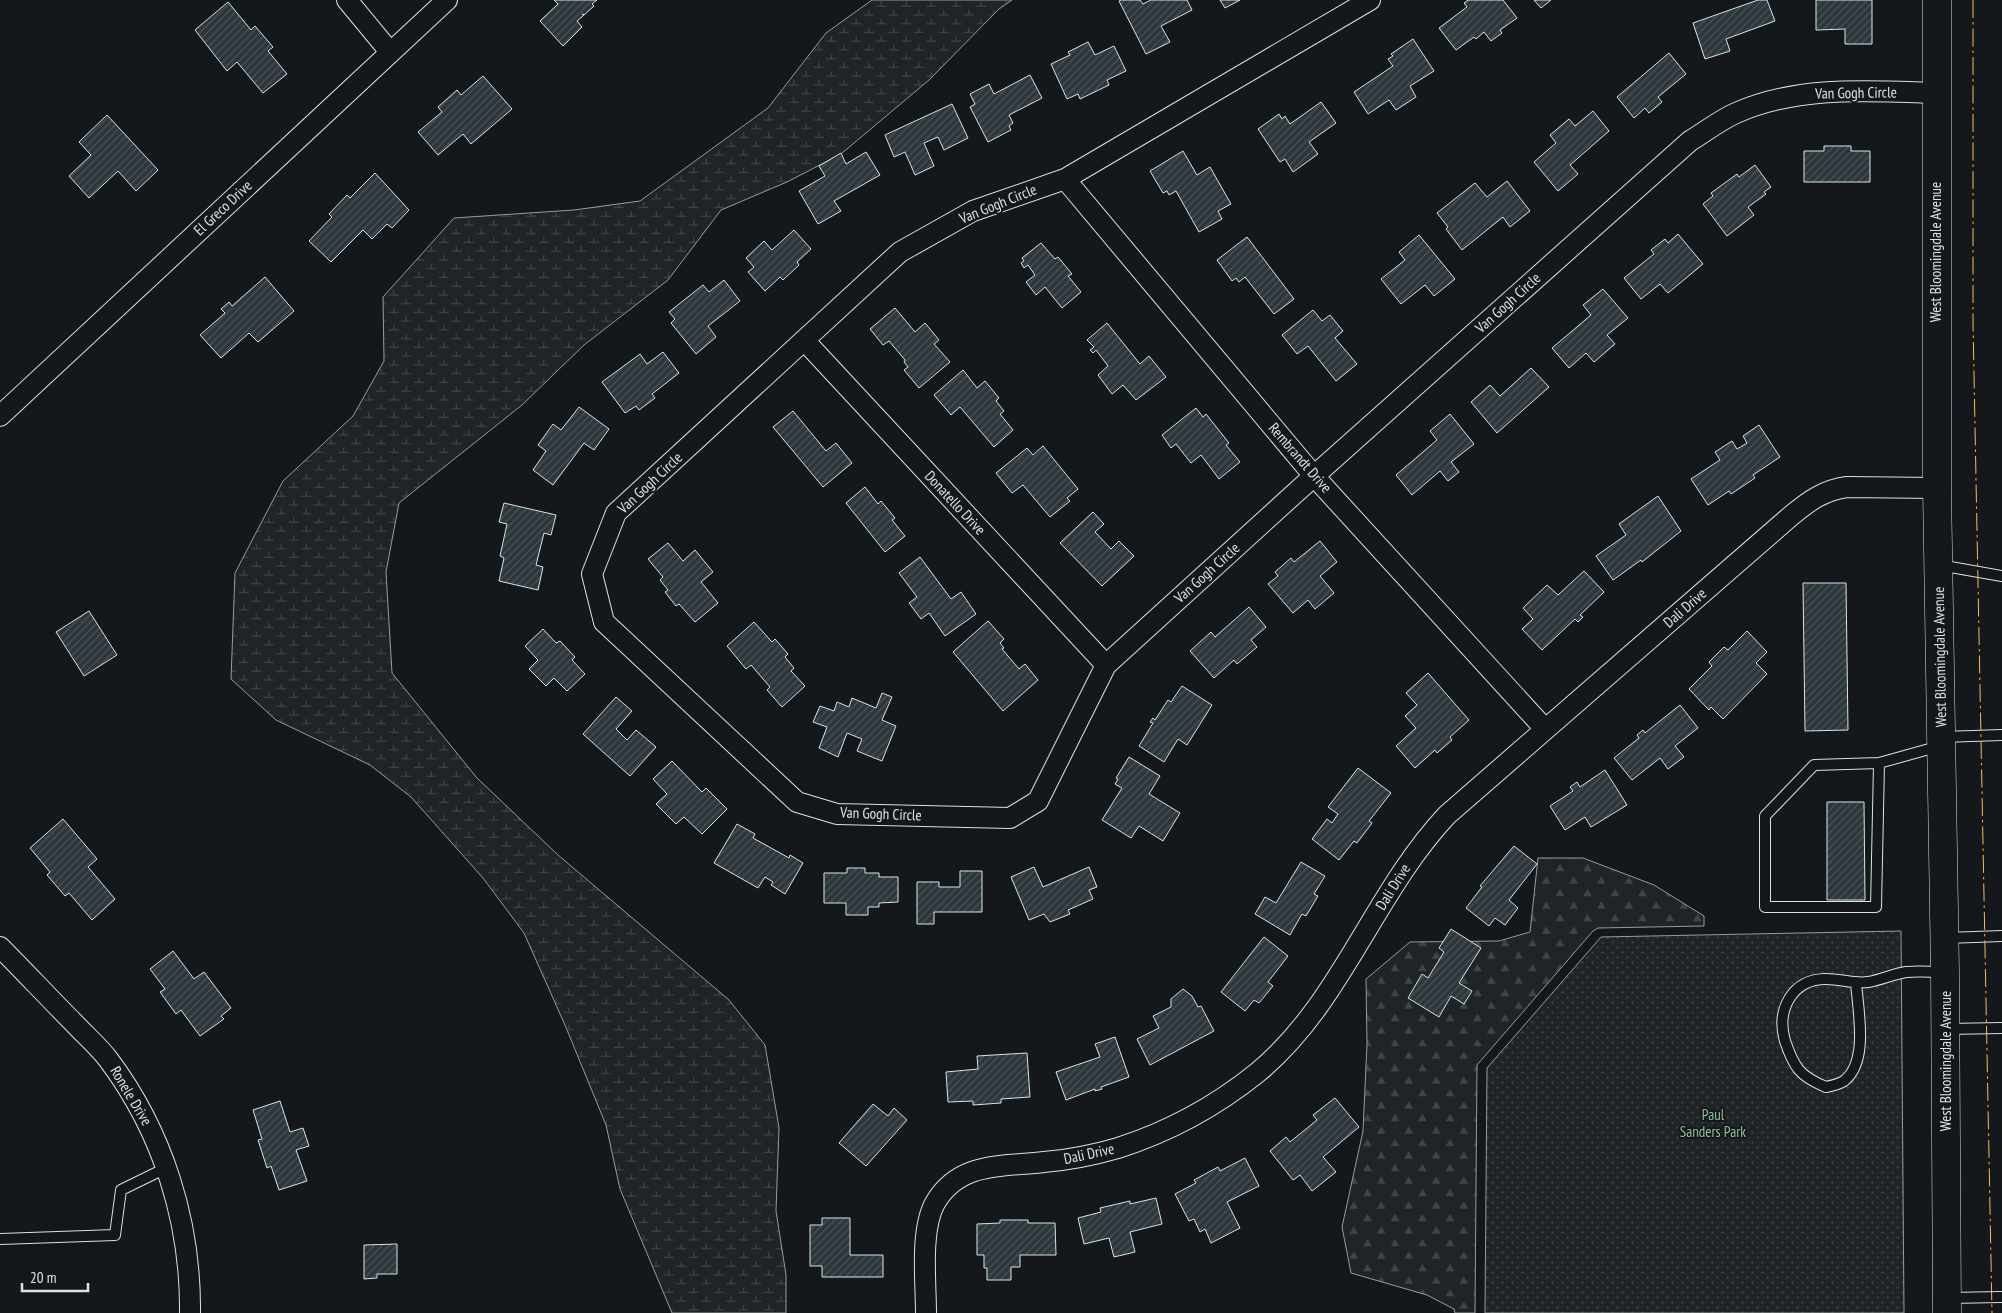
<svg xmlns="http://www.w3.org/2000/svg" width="2002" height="1313" font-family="'PT Sans Narrow',sans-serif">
<defs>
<pattern id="grass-dots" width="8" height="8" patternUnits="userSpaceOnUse" patternTransform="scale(1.25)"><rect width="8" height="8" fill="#202428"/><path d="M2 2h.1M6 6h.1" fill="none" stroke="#404447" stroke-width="1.8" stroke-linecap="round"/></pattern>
<pattern id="forest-firs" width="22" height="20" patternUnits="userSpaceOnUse" patternTransform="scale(1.25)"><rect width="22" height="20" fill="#202428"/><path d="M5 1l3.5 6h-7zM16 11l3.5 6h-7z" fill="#404447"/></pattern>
<pattern id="wetland-marsh" width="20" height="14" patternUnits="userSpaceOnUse" patternTransform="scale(1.25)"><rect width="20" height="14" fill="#202428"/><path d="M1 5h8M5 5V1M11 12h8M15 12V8" fill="none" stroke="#404447"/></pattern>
<pattern id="building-hatch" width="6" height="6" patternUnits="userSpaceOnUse" patternTransform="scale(1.25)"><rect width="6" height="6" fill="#2c363c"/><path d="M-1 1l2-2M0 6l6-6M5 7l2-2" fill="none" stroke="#4a5358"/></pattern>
</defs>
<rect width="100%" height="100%" fill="#14181c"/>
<path fill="url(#grass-dots)" stroke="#939e99" d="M1901,931L1904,1313H1485L1487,1068L1601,937Z"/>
<path fill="url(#forest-firs)" stroke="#939e99" d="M1538,858H1583L1654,885L1704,916V926L1598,928L1593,931L1477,1065L1475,1313H1455L1454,1309L1427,1295L1351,1273L1342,1227L1363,1131L1367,1044L1366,979L1410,942L1499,941L1530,932Z"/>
<path fill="url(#wetland-marsh)" stroke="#939e99" d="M872,0H1012L999,9L929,80L841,154L787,182L721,210L668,280L584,345L522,405L399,503L386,572L392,673L477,778L558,855L729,1000L765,1045L779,1128L776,1211L786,1275V1313H672L620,1189L606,1125L565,1025L524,933L483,878L411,797L370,765L276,720L231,679L235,573L283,481L353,416L384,361L383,297L454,218L574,210L640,201L768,108L826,33Z"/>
<path fill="url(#building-hatch)" stroke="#d8e6dc" d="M554,0H597L592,4L594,6L584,15L582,14L584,15L577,21L582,27L563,46L540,21L558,4Z
M1121,0H1140L1143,4L1151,0H1187L1192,10L1161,26L1170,42L1146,54L1119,1Z
M1220,0H1240L1225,8Z
M1468,0H1503L1517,18L1500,30L1502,33L1491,41L1484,32L1476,39L1474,37L1456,50L1439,28L1467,7L1464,3Z
M1534,0H1551L1541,8Z
M1758,0H1767L1775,21L1726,39L1730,51L1705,59L1693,23Z
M1816,0H1872V44H1845V29L1816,30Z
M228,2L251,30L255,26L273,47L268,51L287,74L263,93L237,62L227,71L195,30Z
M1413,39L1434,71L1410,86L1416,97L1396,110L1389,100L1368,114L1354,92L1393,66L1388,59L1393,56L1391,54Z
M1088,42L1095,55L1114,46L1126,71L1107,80L1109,85L1080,99L1078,94L1067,99L1051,64L1070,55L1068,52Z
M1669,53L1686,74L1658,97L1662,102L1649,113L1645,108L1634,118L1617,97Z
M1030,75L1042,98L1009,115L1013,123L1009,126L1011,130L988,142L970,107L975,104L970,94L989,84L994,94Z
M483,76L512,109L471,144L463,134L438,155L418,132L442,112L438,107L457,90L461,95Z
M1321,102L1336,123L1309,142L1318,154L1293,172L1285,159L1280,162L1258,129L1279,114L1282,119L1285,116L1290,124Z
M952,104L968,138L944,150L938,137L924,143L934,166L915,175L905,152L894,157L885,135Z
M1593,111L1609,131L1570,165L1578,174L1558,191L1534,162L1556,143L1550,135L1569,119L1575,126Z
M107,115L158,170L136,191L118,171L89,198L69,176L91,155L79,142Z
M1824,146H1851V151H1870V182H1804V151H1824Z
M1183,151L1197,175L1210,167L1231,204L1218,211L1222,219L1199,232L1176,191L1169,195L1167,191L1163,193L1150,171Z
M866,152L880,175L834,201L841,211L818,224L799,191L825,176L819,166L841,153L846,164Z
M1755,165L1771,187L1764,192L1766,194L1748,207L1754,215L1727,236L1703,204L1713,196L1711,193L1737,174L1739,177Z
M375,173L409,210L392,228L387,224L372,239L363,230L331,262L309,241L332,217L329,214L347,195L350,198Z
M1507,181L1530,211L1510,227L1503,217L1462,250L1446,229L1448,227L1437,213L1475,183L1487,197Z
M794,230L811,249L797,262L799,265L783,280L780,277L765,291L748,272L754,267L746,258L764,241L772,250Z
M1678,234L1703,264L1668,293L1660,284L1641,299L1624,278L1654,254L1651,250L1665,239L1668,243Z
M1419,235L1455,279L1434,296L1425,285L1401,304L1381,279L1405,260L1399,252Z
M1247,237L1294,299L1274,314L1245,277L1239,282L1236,278L1232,281L1217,260Z
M1041,243L1055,259L1058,257L1072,274L1068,276L1081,292L1062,308L1045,287L1036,295L1026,282L1035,275L1028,265L1024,268L1021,263L1024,261L1022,258Z
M265,277L294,311L258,342L249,333L221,358L200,335L225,313L221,309L229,302L232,306Z
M724,280L740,301L708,326L716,337L696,354L671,323L675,319L669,312L703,285L709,292Z
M1603,289L1628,318L1607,335L1615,344L1594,362L1586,353L1569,368L1552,348L1591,315L1583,305Z
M895,308L915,332L925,323L939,340L934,344L950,362L919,388L904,370L908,367L904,362L905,360L889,341L883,345L870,329Z
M1313,310L1322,321L1330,315L1343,331L1335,338L1357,364L1336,381L1308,346L1297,354L1282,335Z
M1107,323L1140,364L1149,356L1166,377L1136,400L1123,385L1112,394L1098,375L1108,366L1096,350L1093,353L1090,350L1094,347L1087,340Z
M663,352L679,373L652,394L655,398L639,410L636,406L625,413L602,382L640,354L647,364Z
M1531,368L1549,387L1497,433L1471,402L1490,385L1500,396Z
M963,370L977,388L985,381L999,398L996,401L1004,411L1000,414L1013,430L994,447L960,407L951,415L934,395Z
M579,407L609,429L594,450L584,443L553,485L533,470L546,451L538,445L553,424L561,430Z
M1196,408L1203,417L1206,414L1229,443L1226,445L1240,462L1219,479L1201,455L1191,463L1176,444L1171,448L1162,435Z
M793,411L826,451L836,443L852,463L823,487L773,427Z
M1450,414L1474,444L1451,462L1459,472L1448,481L1440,471L1412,495L1396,475L1437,440L1430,431Z
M1759,425L1780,457L1753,475L1755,478L1731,494L1729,491L1708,505L1691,479L1720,460L1715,452L1732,441L1737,449L1747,443L1743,436Z
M1043,446L1078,489L1067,498L1070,501L1050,517L1023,485L1012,493L996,473L1027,448L1033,455Z
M865,487L878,504L881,501L895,518L892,520L905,536L885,552L846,503Z
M1658,496L1681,531L1642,562L1641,560L1613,580L1596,556L1626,535L1619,524Z
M504,503L556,515L551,535L544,533L536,565L543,567L538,590L499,581L504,558L500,556L507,524L499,522Z
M1093,512L1104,524L1095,532L1111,549L1119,541L1134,556L1102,586L1060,543Z
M1320,541L1337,562L1320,576L1334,593L1315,609L1308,600L1293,613L1268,584L1278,576L1275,572L1291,558L1294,562Z
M668,543L683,561L695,550L713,572L701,582L718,603L695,622L679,604L676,606L665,592L668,590L660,580L663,577L648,559Z
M920,557L951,599L961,592L976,614L945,636L929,613L921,619L909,603L917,597L899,573Z
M1584,571L1604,592L1580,615L1583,617L1578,622L1575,619L1542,650L1522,629L1533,619L1523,608L1547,585L1558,595Z
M1803,583H1846L1848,730L1805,731Z
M1249,607L1266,627L1251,640L1257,647L1237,664L1234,660L1214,678L1190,651L1211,632L1215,637Z
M89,611L117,655L84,676L56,632Z
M988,621L1004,639L1000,643L1004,648L1002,649L1019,669L1025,664L1038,680L1003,711L953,652Z
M754,622L772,642L775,639L788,654L785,657L794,668L791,671L805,686L782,707L767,690L770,687L751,665L746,669L727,646Z
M543,629L556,643L560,641L575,657L572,660L585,674L567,691L554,678L546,686L529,669L538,660L525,646Z
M1747,631L1767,652L1756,663L1767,674L1723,719L1711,707L1709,710L1689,689L1712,666L1709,662L1724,647L1728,650Z
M1428,673L1469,720L1450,737L1452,740L1437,753L1435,750L1415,768L1396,746L1416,728L1405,716L1417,705L1406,693Z
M1182,686L1212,705L1187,745L1178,739L1164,762L1139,746L1153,723L1150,722L1153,718L1155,720L1168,700L1171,702Z
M882,693L892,697L882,720L896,726L882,761L857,751L862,739L847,733L838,757L819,748L827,727L813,722L820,706L834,711L837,702L849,707L852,698L876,708Z
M616,697L632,711L616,729L627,740L636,730L656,747L630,776L583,734Z
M1680,705L1698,728L1675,746L1684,757L1668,769L1660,758L1632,780L1614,758L1639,738L1637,735L1643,730L1645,733Z
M1129,757L1160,776L1149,794L1180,813L1163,841L1139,826L1131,838L1102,820L1122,788L1115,784L1118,779L1116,778Z
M672,761L702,792L706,788L727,809L702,834L684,817L676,824L656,804L667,794L653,779Z
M1358,768L1391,793L1369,821L1372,823L1357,843L1354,841L1339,860L1312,839L1327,819L1332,823L1338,814L1328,807Z
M1605,770L1627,805L1591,827L1585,817L1565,830L1550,806L1573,791L1570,787L1577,782L1580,787Z
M1827,802H1864L1865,900H1827Z
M63,819L97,859L88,867L115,899L92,920L69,893L65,896L47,875L50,872L30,848Z
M737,824L755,834L753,838L789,858L790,855L803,863L785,894L771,885L773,882L765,877L758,888L714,863Z
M1514,846L1537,864L1509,900L1518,908L1505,925L1495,918L1489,926L1466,908L1482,887L1480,886Z
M1301,862L1325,876L1314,894L1318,896L1306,916L1302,914L1290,935L1255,914L1265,897L1276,903Z
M1034,867L1043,887L1089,867L1097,887L1089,890L1093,899L1068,910L1070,914L1050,922L1044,914L1029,920L1011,877Z
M847,868H865V873H879V877H898V902L879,903V907H868V915H846V903H824V873H847Z
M960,871H982V912H934V924H917V882H939V887H960Z
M1451,929L1481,948L1459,983L1472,991L1464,1004L1451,996L1439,1017L1408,998L1422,974L1428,978L1444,952L1439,948Z
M1264,937L1288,956L1268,982L1273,986L1259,1003L1254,1000L1245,1011L1221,992Z
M173,951L194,979L204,972L231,1008L221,1016L224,1019L200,1036L181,1010L176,1014L160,992L165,989L150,969Z
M1183,989L1192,996L1198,1007L1201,1006L1214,1031L1150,1065L1137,1039L1159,1028L1153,1016L1171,1007V999Z
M1115,1037L1129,1077L1101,1087L1102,1089L1095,1091V1089L1066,1100L1056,1072L1100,1057L1095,1044Z
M1027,1053L1030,1097L1001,1099V1103L973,1105V1101L948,1102L946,1072L978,1069L977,1056Z
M1335,1098L1359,1127L1323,1157L1336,1172L1312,1191L1300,1175L1293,1180L1270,1151L1286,1137L1290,1142L1317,1120L1313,1115Z
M280,1101L290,1132L303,1128L309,1146L296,1150L307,1181L279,1190L271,1166L267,1168L258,1140L262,1139L253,1110Z
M873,1104L888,1116L894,1108L907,1120L866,1166L839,1143Z
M1245,1158L1259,1186L1227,1202L1240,1228L1211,1243L1205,1229L1200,1232L1194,1219L1189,1221L1175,1194L1196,1183L1194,1180L1218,1167L1220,1171Z
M1156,1198L1162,1224L1130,1232L1135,1252L1114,1257L1109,1238L1084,1244L1078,1218L1101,1212L1100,1208L1130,1201V1204Z
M822,1218H850V1255H883V1277H822V1266H810V1225H822Z
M1000,1220H1028V1223H1055L1056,1255H1020V1267H1011V1280H987V1268H984V1255H977V1224L1000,1223Z
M397,1244V1274H377V1278L364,1279V1245Z"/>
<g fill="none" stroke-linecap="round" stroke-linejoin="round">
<g stroke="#d8e6dc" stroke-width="12">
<path id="lane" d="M1939,565L2002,576
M1942,737L2002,735
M1879,763L1876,907H1765V816L1814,765L1879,763L1940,746
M1946,938L2002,936
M1856,983C1858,1010 1869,1062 1844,1081C1839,1084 1831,1086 1826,1087C1799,1076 1794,1067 1785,1041C1776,1010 1792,979 1826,979C1841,979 1854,984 1868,982C1881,980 1893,974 1906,972C1918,971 1931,972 1944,972
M1946,1029L2002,1028
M0,1239L115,1235L121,1190L166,1168
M1948,1298L2002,1297"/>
</g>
<g stroke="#d8e6dc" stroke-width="22">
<path id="street" d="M347,0L390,52
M1370,0L1065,179L973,211L900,252L616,513L592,574L604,622L797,802L837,814L1010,818L1038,801L1106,665L1314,476L1690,141C1705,132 1720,120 1736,113C1800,85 1868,91 1936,93
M1065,179L1314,476L1545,729
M804,340L1106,665
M0,416L447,0
M0,947C25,972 49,998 74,1023C85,1035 98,1046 108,1059C163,1132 191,1222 190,1313
M926,1313C926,1282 920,1230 935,1203C959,1161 1003,1167 1044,1162C1069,1160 1094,1155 1118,1148C1168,1132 1216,1106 1257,1073C1341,1004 1373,894 1447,815L1792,515C1809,501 1824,490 1847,487L1937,488"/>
</g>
<g stroke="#d8e6dc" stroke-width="29">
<path id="secondary" d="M1937,0V488L1945,972L1947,1313"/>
</g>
<use href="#lane" stroke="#14181c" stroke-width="10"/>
<use href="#street" stroke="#14181c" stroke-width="20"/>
<use href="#secondary" stroke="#14181c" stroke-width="28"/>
<path stroke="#ffb74d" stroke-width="1" stroke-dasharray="18 4 2.5 4" stroke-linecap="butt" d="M1973,0V322L1992,1313"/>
</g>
<g text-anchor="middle" stroke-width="4" stroke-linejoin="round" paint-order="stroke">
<g font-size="15" fill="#d8e6dc" stroke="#14181c">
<text transform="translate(1856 93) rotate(-1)" y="5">Van Gogh Circle</text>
<text transform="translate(998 204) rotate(-22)" y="5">Van Gogh Circle</text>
<text transform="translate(223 208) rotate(-43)" y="5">El Greco Drive</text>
<text transform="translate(1936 252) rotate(-90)" y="5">West Bloomingdale Avenue</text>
<text transform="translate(1508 303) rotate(-42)" y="5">Van Gogh Circle</text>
<text transform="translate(1300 458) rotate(49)" y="5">Rembrandt Drive</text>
<text transform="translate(650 483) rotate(-43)" y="5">Van Gogh Circle</text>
<text transform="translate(955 503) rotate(47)" y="5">Donatello Drive</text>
<text transform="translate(1207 573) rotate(-42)" y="5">Van Gogh Circle</text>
<text transform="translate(1685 608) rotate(-41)" y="5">Dali Drive</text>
<text transform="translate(1940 657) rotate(-91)" y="5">West Bloomingdale Avenue</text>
<text transform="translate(881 814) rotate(2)" y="5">Van Gogh Circle</text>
<text transform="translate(1393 887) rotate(-58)" y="5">Dali Drive</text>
<text transform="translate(1946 1061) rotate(-90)" y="5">West Bloomingdale Avenue</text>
<text transform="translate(131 1096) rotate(59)" y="5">Ronele Drive</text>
<text transform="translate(1089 1154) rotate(-12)" y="5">Dali Drive</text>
</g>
<g font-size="15" fill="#8ac095" stroke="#14181c">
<text x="1713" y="1120">Paul<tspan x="1713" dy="17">Sanders Park</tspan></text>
</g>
</g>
<path d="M22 1283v8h66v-8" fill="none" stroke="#d8e6dc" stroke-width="2.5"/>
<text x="30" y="1283" font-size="15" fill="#d8e6dc" stroke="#14181c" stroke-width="4" paint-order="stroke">20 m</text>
</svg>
